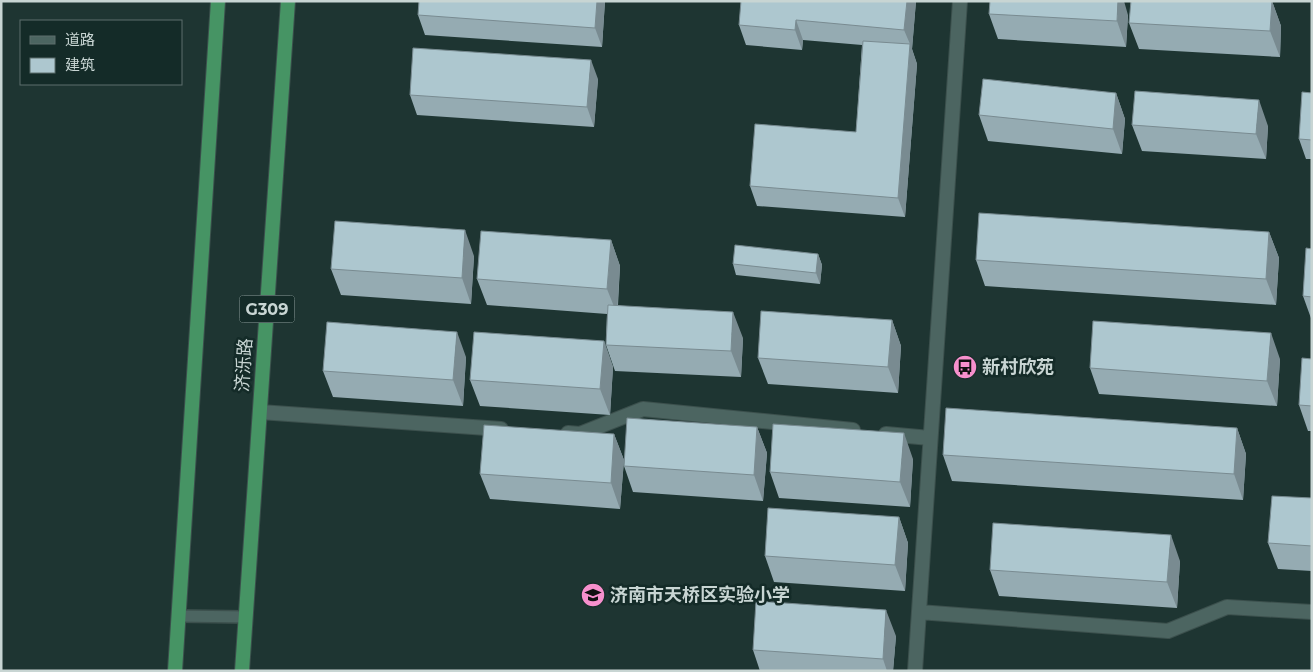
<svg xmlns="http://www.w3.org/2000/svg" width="1313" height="672" font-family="Montserrat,'Noto Sans SC',sans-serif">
<rect width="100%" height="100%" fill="#1e3532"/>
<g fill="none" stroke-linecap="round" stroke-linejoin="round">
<g stroke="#3c504d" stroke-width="14">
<path id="service" d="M178,616L246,617"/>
</g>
<g stroke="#3c504d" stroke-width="16">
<path id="tertiary" d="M260,412L501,429
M568,433L580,434L643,409L853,430
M886,434L930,438
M919,612L1168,631L1227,607L1312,612
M915,671L960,1"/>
</g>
<g stroke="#3c504d" stroke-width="16">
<path id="trunk" d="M175,671L218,1
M242,671L288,1"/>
</g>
<use href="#service" stroke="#4c6561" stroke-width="11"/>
<use href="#tertiary" stroke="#4c6561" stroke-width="14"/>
<use href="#trunk" stroke="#469464" stroke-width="14"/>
</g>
<path fill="#95abb2" d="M605,1L602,47L425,35L418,15Z
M916,1L912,49L917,64L905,217L757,206L750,186L856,132L862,45L803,40L802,50L746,45L739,25Z
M1131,1H1272L1281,26L1280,57L1139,49L1129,23Z
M989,14L1128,15L1126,47L998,39Z
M598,79L594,127L417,115L410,95Z
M1116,93L1125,119L1122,154L988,141L979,115Z
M1312,93V159H1306L1299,139Z
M1132,125L1268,126L1266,159L1142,151Z
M1269,232L1279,258L1276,305L985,286L976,260Z
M611,240L620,266L618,305L743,338L741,377L615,371L606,345L607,314L487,305L477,279Z
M1312,249V321L1303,296Z
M818,254L822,265L820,284L736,275L733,264Z
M474,256L471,304L341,295L331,269Z
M892,320L901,346L898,393L768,384L758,358Z
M604,341L613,367L610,415L480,406L470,380Z
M466,357L463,406L333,397L323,371Z
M1280,359L1277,406L1099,394L1090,368Z
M1312,359V431H1308L1299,405Z
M757,427L767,453L763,501L633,492L624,466Z
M1237,428L1246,454L1243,500L952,481L943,455Z
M614,434L624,460L620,509L490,499L480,474Z
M913,459L910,507L779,498L770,472Z
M1312,498V571L1278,569L1268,543Z
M899,517L908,543L905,591L774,582L765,556Z
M1180,561L1177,608L999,596L990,570Z
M896,636L893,671H760L753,650Z"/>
<path fill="#798b91" d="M597,1H605L602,47L595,28Z
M907,1H916L912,49L917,64L905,217L898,198L910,44L904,30Z
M1118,1H1124L1128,15L1126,47L1117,21Z
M1272,1L1281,26L1280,57L1270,31Z
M796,20L803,40L802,50L795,30Z
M591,60L598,79L594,127L587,107Z
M1116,93L1125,119L1122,154L1113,129Z
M1259,100L1268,126L1266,159L1256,134Z
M465,230L474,256L471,304L462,278Z
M1269,232L1279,258L1276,305L1266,279Z
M611,240L620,266L617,314L607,289Z
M818,254L822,265L820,284L816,273Z
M733,312L743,338L741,377L731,351Z
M892,320L901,346L898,393L888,367Z
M457,332L466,357L463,406L453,380Z
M1271,333L1280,359L1277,406L1267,381Z
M604,341L613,367L610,415L600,389Z
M757,427L767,453L763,501L754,475Z
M1237,428L1246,454L1243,500L1234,474Z
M904,433L913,459L910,507L900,482Z
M614,434L624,460L620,509L611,483Z
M899,517L908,543L905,591L895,565Z
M1171,535L1180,561L1177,608L1167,582Z
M886,610L896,636L893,671H887L883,659Z"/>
<path fill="#adc7cf" stroke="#798b91" d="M419,1H597L595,28L418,15Z
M741,1H907L904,30L796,20L795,30L739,25Z
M990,1H1118L1117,21L989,14Z
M1131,1H1272L1270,31L1129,23Z
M863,41L910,44L898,198L750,186L755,124L856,132Z
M413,48L591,60L587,107L410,95Z
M983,79L1116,93L1113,129L979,115Z
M1135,91L1259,100L1256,134L1132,125Z
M1302,92L1312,93V140L1299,139Z
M979,213L1269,232L1266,279L976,260Z
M335,221L465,230L462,278L331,269Z
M481,231L611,240L607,289L477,279Z
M735,245L818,254L816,273L733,264Z
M1306,248L1312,249V297L1303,296Z
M608,305L733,312L731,351L606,345Z
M761,311L892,320L888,367L758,358Z
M1093,321L1271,333L1267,381L1090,368Z
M327,322L457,332L453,380L323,371Z
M474,332L604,341L600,389L470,380Z
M1302,358L1312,359V406L1299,405Z
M946,408L1237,428L1234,474L943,455Z
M627,418L757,427L754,475L624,466Z
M773,424L904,433L900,482L770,472Z
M484,425L614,434L611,483L480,474Z
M1272,496L1312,498V546L1268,543Z
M768,508L899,517L895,565L765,556Z
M993,523L1171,535L1167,582L990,570Z
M756,601L886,610L883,659L753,650Z"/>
<defs>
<g id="bus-disc" transform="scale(1.25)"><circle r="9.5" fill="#f790cd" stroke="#142b28"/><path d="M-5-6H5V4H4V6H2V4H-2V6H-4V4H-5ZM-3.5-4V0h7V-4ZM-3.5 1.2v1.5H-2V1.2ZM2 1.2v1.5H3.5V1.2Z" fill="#111"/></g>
<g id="school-disc" transform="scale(1.25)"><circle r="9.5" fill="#f790cd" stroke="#142b28"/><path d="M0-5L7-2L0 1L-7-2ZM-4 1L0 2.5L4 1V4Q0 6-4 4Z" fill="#111"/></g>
</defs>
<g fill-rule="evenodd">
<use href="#bus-disc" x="965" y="367"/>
<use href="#school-disc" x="593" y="595"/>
</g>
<g text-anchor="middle" stroke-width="5" stroke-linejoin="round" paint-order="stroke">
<rect fill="#142b28" stroke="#92a2a0" stroke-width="1" x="239.5" y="295.5" width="55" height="27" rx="4"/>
<g font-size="16" font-weight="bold" fill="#c8d5d3">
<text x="267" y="315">G309</text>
</g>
<g font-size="18" fill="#c8d5d3" stroke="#142b28">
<text transform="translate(244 365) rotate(-86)" y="6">济泺路</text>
</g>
<g font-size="18" font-weight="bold" fill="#c8d5d3" stroke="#142b28" text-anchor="start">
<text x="982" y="373">新村欣苑</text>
<text x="610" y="601">济南市天桥区实验小学</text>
</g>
</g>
<rect width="1313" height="672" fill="none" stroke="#c8d5d3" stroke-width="5"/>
<rect x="20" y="20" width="162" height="65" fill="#142b28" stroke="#5c6f6c"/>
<rect x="30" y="36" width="25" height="8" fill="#4c6561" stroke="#5c6f6c"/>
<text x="65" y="45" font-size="15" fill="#c8d5d3">道路</text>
<rect x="30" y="58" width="25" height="15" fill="#adc7cf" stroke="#5c6f6c"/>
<text x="65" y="70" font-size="15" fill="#c8d5d3">建筑</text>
</svg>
